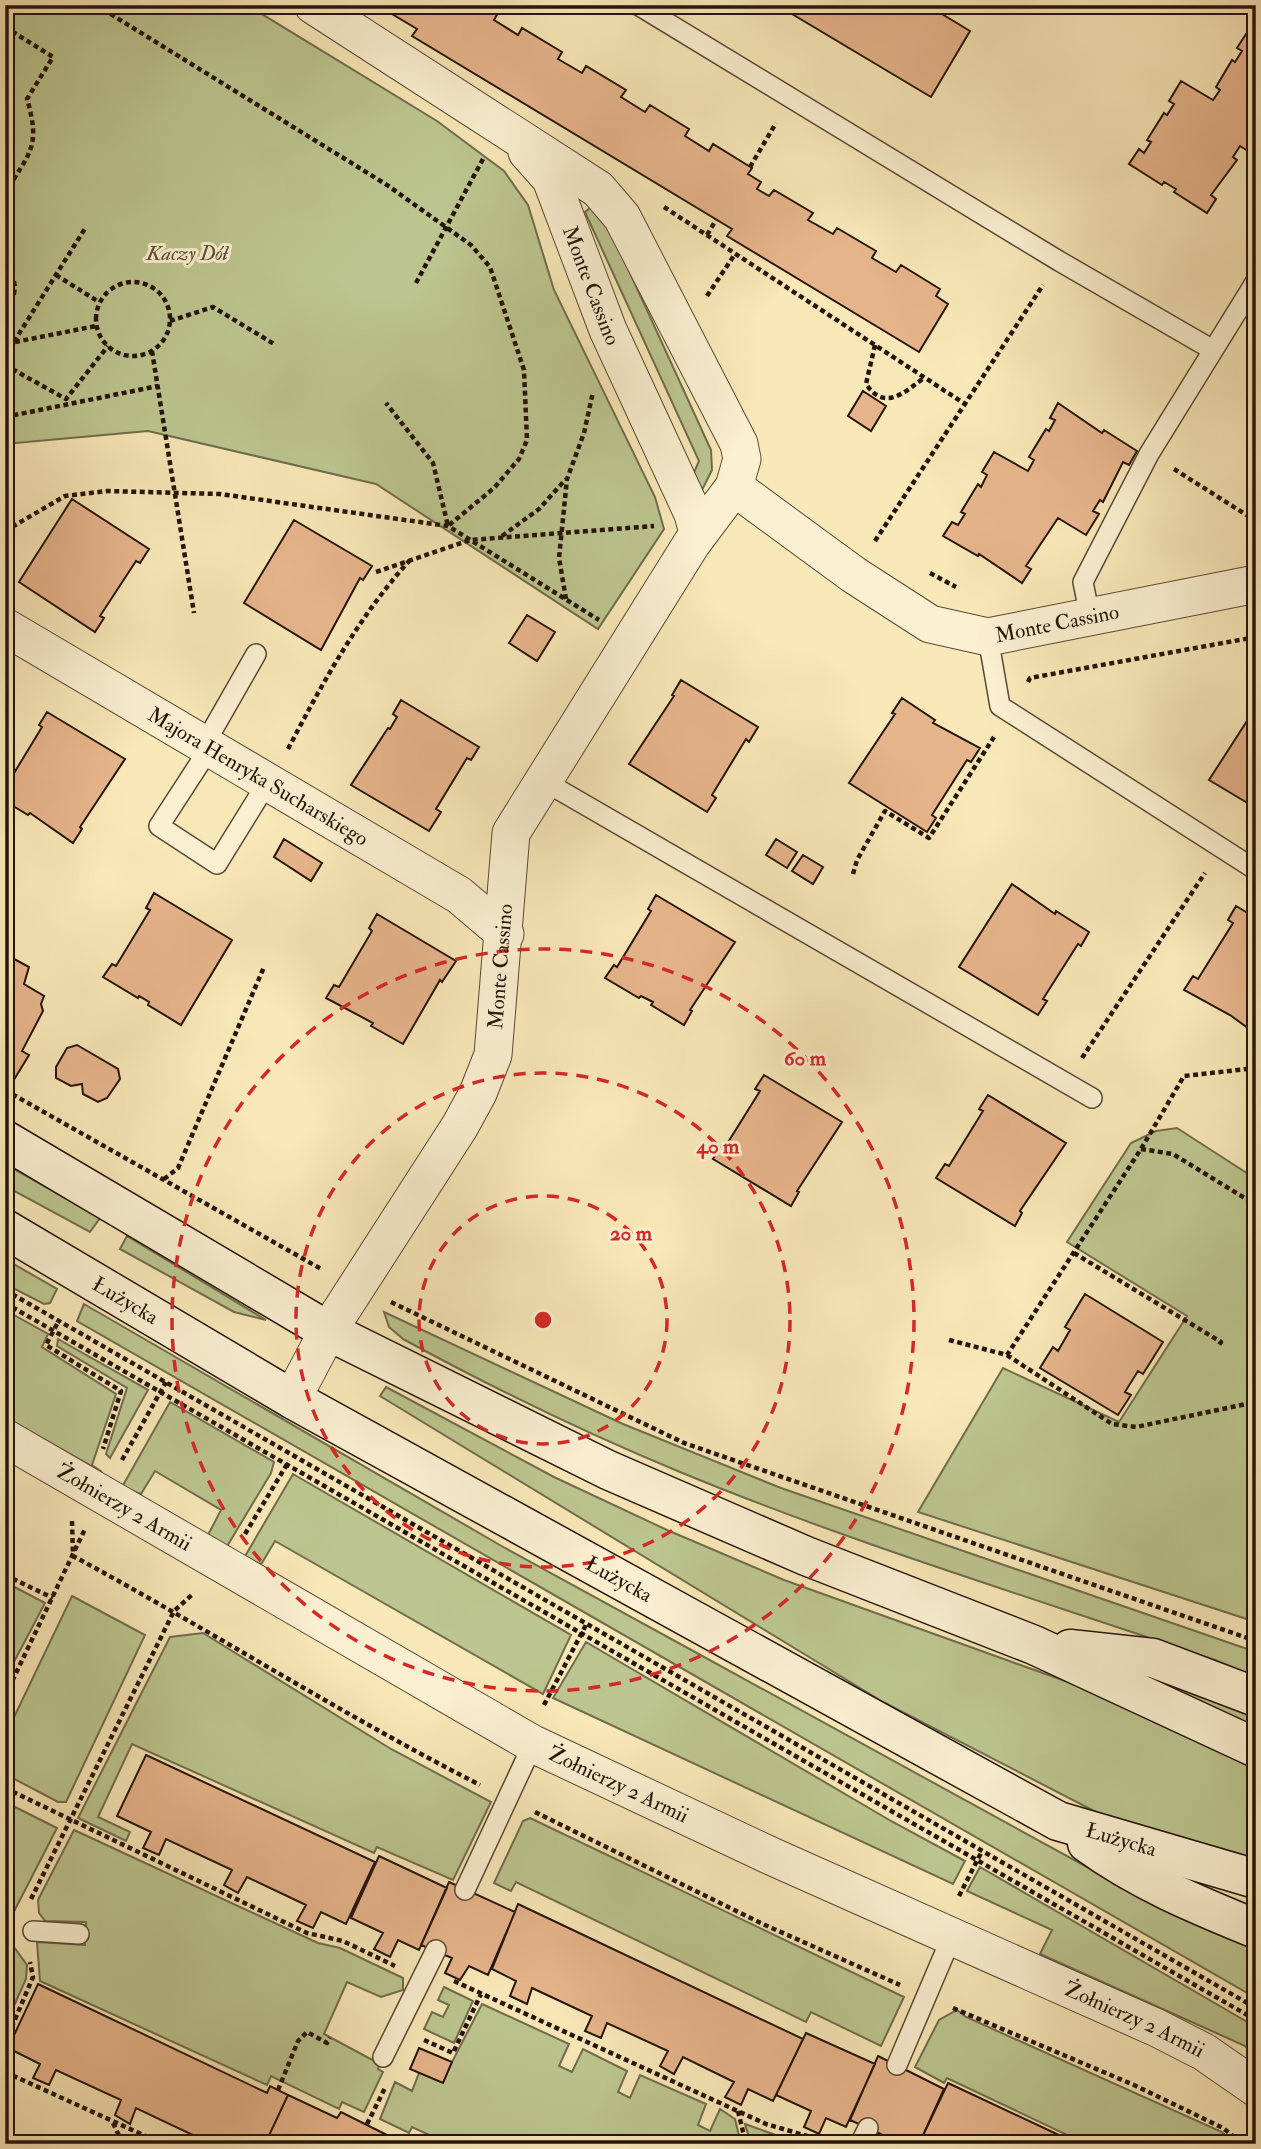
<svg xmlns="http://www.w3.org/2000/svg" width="1261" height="2149" font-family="'IM FELL Double Pica',serif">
<rect width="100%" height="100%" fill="#f8e7b7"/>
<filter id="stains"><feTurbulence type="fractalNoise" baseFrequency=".00286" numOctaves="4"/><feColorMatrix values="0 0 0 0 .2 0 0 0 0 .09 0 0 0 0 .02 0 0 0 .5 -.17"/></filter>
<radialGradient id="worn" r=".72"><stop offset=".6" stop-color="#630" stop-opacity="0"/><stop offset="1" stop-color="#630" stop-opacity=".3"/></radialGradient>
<path fill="#bcc58f" stroke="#706c4c" stroke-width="2" d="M5,5H247L437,121L504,171L528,205L554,290L655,497L664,529L598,629L376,484L148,431L5,444Z
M591,207L603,214L711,450L712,470L701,492L692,477L699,461L585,212Z
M1177,1128L1256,1179V1622L918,1512L1003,1368L1119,1422L1187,1316L1067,1242L1131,1143L1156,1131Z
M5,1164L100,1218L90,1232L5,1186Z
M127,1236L266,1320L234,1312L120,1249Z
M5,1259L57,1289L50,1303L44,1304L5,1284Z
M84,1304L505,1548L706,1658L1129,1890L1256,1945V1998L77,1321Z
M5,1310L48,1334L42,1347L116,1394L92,1465L102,1472L5,1417Z
M384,1312L623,1424L781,1488L1256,1652V1677L1215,1660C1037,1599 854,1544 680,1472C585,1433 493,1388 403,1339L389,1327Z
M58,1339L148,1390L110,1458L106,1454L127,1388L57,1346Z
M386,1387L554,1477L667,1530L784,1580L1118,1700L1256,1759V1867L1098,1813L883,1702L380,1396Z
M170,1402L274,1462L271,1473L226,1548L208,1535L221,1510L155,1471L141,1494L122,1487Z
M293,1474L571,1635L543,1694L275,1541L262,1563L255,1565L244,1558Z
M5,1582L45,1603L5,1679Z
M72,1596L145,1635L66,1802H58L5,1774V1736Z
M203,1633L391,1749L491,1802L453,1880L377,1847L374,1853L132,1744L98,1817L130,1832L126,1841L78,1818L170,1637Z
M586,1642L891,1821L965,1861L953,1884L553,1698Z
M1162,1680L1256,1712V1729L1167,1688Z
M5,1802L57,1828L5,1929Z
M530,1818L904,1997L881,2046L811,2012L806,2022L516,1882L511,1891L494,1883L523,1821Z
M74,1830L318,1943L340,1948L403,1978V1990L381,1997L347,1982L324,2034L380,2064L378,2069L383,2072L364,2112L342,2102L339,2109L271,2076L267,2085L40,1981L37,1942L85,1945L86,1922L45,1921L39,1913L38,1900Z
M980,1867L1256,2027V2054L1243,2045L1040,1954L1052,1930L967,1891Z
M14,1947L27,1965L26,1979L5,2026V1963Z
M444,1987L473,2001L454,2043L424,2029L432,2012L443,2017L449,2005L438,2000Z
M482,2004L569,2044L559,2066L572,2072L583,2049L627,2071L618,2092L630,2098L640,2075L706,2104L698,2125L710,2131L720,2109L735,2119L741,2144H449L412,2127L409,2133L380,2119L395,2082L412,2091L419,2073L452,2062Z
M957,2010L966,2017L1222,2132L1235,2144H1086L947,2078L944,2083L915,2067L939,2020Z
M745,2124L801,2144H751Z"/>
<path fill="#e6b48b" stroke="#25130a" stroke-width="2" d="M377,5H486L498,13L494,20L518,35L522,28L562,52L558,59L582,73L586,66L626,90L621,97L645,112L650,105L689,129L685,136L709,151L713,144L752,168L748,174L761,182L757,189L769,196L774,190L813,213L808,220L833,234L837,228L876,251L872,258L896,272L901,265L940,289L936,296L948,304L919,352L727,236L732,229L412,36L417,29Z
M777,5H927L970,31L931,97Z
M1246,34L1256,40V156L1240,146L1233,157L1237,160L1211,195L1216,199L1207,213L1174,192L1176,189L1164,182L1162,185L1129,164L1139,149L1144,153L1151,142L1147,140L1164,113L1167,115L1174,104L1169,101L1181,81L1213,100L1220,90L1216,87L1232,60L1235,62L1242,51L1237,48Z
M863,391L886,406L871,431L848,416Z
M1058,403L1102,433L1104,430L1137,451L1129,465L1123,462L1103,502L1100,500L1093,511L1099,514L1086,535L1058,518L1026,566L1031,569L1022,583L979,554L978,556L943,536L952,522L958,525L965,514L961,512L978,484L981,487L987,475L982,472L994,452L1028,471L1034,460L1029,457L1046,429L1049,431L1055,420L1050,418Z
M72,499L149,549L140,563L136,561L100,616L104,618L95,632L19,582Z
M294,520L372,566L363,580L360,578L321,650L244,603Z
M527,615L555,632L537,661L509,643Z
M681,680L758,727L749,742L746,739L712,795L716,798L707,812L629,764L674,696L672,695Z
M902,698L935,720L933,723L980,748L971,762L967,760L932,815L936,818L927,832L849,783L895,714L892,713Z
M401,700L479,747L471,760L467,758L436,809L441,812L429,831L351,785L388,728L390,729L397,717L393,714Z
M1256,702V808L1209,780L1254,710Z
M47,712L125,759L80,827L82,829L73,843L30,813L28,815L5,801V781L8,783L42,727L39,725Z
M284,839L322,863L311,881L274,857Z
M776,839L797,852L787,868L766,855Z
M803,855L823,867L813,884L792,871Z
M1012,884L1055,914L1056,911L1089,932L1081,946L1078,944L1043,999L1047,1001L1038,1015L959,967Z
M154,893L232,940L181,1025L148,1005L149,1002L139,996L138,998L103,977L112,964L116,966L150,910L146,908Z
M656,895L735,942L690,1010L692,1011L684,1025L651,1005L653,1002L641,996L639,998L605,978L614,965L617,967L651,911L648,909Z
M1236,906L1256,918V1034L1230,1015L1184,990L1193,976L1198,979L1233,923L1228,920Z
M377,914L456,961L442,982L440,980L403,1044L371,1026L373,1023L326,998L334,985L339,987L372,931L369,928Z
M5,954L29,967L24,984L44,996L41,1004L43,1011L22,1051L29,1055L12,1083L5,1079Z
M77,1045L118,1069L120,1079L107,1098L98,1102L83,1094L82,1084L71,1086L56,1078V1067L67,1048Z
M764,1075L842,1122L797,1191L799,1192L791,1206L713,1159L722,1145L725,1147L760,1091L755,1089Z
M988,1095L1066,1143L1020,1211L1022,1213L1015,1226L936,1178L945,1164L949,1166L983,1111L979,1109Z
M1085,1294L1163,1342L1143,1374L1138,1371L1125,1392L1131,1395L1118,1415L1040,1368L1053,1347L1058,1351L1070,1330L1065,1327Z
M146,1755L375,1862L346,1924L321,1912L313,1928L297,1921L306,1905L247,1877L238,1893L224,1885L232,1870L166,1839L159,1855L143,1848L151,1832L117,1816Z
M379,1856L447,1888L419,1950L398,1940L390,1957L374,1949L383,1933L351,1918Z
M449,1882L515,1912L488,1975L469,1966L460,1980L445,1973L452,1958L421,1945Z
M518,1904L803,2039L773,2101L748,2089L741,2105L725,2097L734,2082L683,2057L674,2074L660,2066L668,2051L607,2023L601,2038L585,2031L592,2016L532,1988L527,2004L510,1996L516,1981L492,1969Z
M38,1984L267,2093L270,2086L288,2095L265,2144H191L195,2136L136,2108L130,2124L115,2115L121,2100L56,2070L49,2085L33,2078L40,2064L8,2048Z
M806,2033L875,2064L846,2127L826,2118L819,2134L804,2127L811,2111L776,2095Z
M419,2048L452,2062L443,2083L410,2069Z
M878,2056L944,2089L919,2144H877L881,2134L850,2120Z
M948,2083L1078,2144H919Z
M288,2095L337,2118L341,2112L405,2144H265Z"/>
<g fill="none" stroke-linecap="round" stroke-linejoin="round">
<g stroke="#5a4835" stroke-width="22">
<path id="service" d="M638,5L1059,261L1213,350
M1090,617L1083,582L1149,454L1256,281
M988,637L1000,706L1256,870
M204,745L256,654
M209,749L159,826L217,864L267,783
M542,780L1092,1098
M465,1890L533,1744
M33,1931L79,1934
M383,2057L436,1950
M897,2065L952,1936
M860,2144L868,2128"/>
</g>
<g stroke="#5a4835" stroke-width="39">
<g id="minor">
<path id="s1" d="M527,152L551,179L608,330L693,514L698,533"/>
<path id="s2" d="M734,487L854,575L930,624L988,637L1256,584"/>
<path id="s3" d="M5,627L459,895L505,934"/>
<path id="s4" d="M292,1399L328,1331L460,1126L478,1093L493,1055L511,833L692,543L734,487L742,459L739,444L622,217L598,189L313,5"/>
<path id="s5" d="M5,1438L533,1744L771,1856L1157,2028L1204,2052L1256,2088"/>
</g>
</g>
<g stroke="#25130a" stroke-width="41">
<g id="secondary">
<path d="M5,1140L328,1331L608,1470L806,1556L1034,1645L1256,1748"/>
<path id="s6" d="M5,1229L292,1399L1058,1821L1256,1879"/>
<path d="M1070,1649L1153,1658L1256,1697"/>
<path d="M1087,1843C1139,1881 1197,1905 1256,1929"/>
</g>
</g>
<path stroke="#25130a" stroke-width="4.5" stroke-dasharray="5 3.5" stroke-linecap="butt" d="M96,5L387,185L471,245L490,267L524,370L527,440L519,459L494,488L448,526L433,463L386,403
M5,27L53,57L27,99C41,147 30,152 5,193
M750,167L776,123
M664,207L965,404
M707,235L716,220
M5,267C18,279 18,296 5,308
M56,275L99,302
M96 319a37 37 0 1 1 74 0a37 37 0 1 1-74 0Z
M416,283L483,159
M707,296L735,254
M170,321L213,307L274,344
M15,342L96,326
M875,345L866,384C885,412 905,392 925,377
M152,351L194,613
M5,356L86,227
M5,365L66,399L108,346
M5,417L158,386
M1174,469L1256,521
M5,531L65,496L107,491L220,494L448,526L599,620
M502,536L539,509L566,479
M875,541L1043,285
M376,572L470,540L654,526
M930,573L956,587
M566,599L559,558L567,479L584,433L593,392
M1028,682L1030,678L1256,637
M288,749C323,682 359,616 410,560
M853,874L857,860L885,811L929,838L994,737
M1082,1058L1205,873
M5,1090L323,1270
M1141,1149L1173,1154L1256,1205
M164,1179L178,1168L264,967
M1074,1253L1221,1342L1218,1347
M5,1290L1256,2008
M391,1302L684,1443L1256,1641
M5,1303L1256,2020
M57,1324L46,1345L121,1391L103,1449
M949,1340L1007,1355L1141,1149L1184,1076L1256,1068
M1007,1355L1112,1424L1136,1427L1256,1402
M122,1460L166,1382
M72,1521L73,1556C210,1630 341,1714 480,1785
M245,1534L289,1461
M5,1575L53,1598
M5,1696L85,1529
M544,1705L587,1623
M5,1788L307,1933L343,1941L395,1966
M535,1812L765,1925L900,1985
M959,1896L982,1851
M31,1899L174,1611L194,1593
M454,1981L766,2124L831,2143
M953,2008L1134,2085L1223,2128L1243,2144
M424,2040L453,2053L481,1994
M5,2043L33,1977L30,1962
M5,2072L163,2144
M278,2090L298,2041L307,2032L327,2043L330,2038
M738,2111L746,2144
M113,2123L123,2144
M367,2124L386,2086"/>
<use href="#service" stroke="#faefd0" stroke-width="19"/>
<use href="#minor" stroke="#faefd0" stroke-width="37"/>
<use href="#secondary" stroke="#faefd0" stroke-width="38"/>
</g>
<g fill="none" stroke="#d62828" stroke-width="3.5" stroke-dasharray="12 9">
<circle cx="543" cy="1320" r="124"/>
<circle cx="543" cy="1320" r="247"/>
<circle cx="543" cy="1320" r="371"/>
</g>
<g text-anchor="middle" stroke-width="6" stroke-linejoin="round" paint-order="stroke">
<g font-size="21" font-style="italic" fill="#5a5139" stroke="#faefd0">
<text x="187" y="260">Kaczy Dół</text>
</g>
<g font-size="21" fill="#25130a" stroke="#faefd0">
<text dy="7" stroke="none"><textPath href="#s1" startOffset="150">Monte Cassino</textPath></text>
<text dy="7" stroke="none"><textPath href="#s2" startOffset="369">Monte Cassino</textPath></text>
<text dy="7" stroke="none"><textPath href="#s3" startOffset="294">Majora Henryka Sucharskiego</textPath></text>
<text dy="7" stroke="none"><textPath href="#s4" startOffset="488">Monte Cassino</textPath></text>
<text dy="7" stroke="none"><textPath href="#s6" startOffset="140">Łużycka</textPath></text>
<text dy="7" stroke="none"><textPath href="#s5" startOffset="138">Żołnierzy 2 Armii</textPath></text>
<text dy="7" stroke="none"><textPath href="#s6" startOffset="707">Łużycka</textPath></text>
<text dy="7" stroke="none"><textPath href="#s5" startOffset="705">Żołnierzy 2 Armii</textPath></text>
<text dy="7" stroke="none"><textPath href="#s6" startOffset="1274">Łużycka</textPath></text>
<text dy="7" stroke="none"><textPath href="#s5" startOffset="1272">Żołnierzy 2 Armii</textPath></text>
</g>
</g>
<circle cx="543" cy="1320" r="10" fill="#d62828" stroke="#faefd0" stroke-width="3.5"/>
<g font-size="21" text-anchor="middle" font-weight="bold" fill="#d62828" stroke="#faefd0" stroke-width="6" stroke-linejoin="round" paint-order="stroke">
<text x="805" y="1065">60 m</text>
<text x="718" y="1153">40 m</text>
<text x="631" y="1240">20 m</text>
</g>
<rect width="1261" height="2149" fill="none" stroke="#f8e7b7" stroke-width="28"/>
<rect x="7" y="7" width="1247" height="2135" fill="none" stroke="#25130a" stroke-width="3.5"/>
<rect x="14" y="14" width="1233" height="2121" fill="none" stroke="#25130a" stroke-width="2"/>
<rect width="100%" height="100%" filter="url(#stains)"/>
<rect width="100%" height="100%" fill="url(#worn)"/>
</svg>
